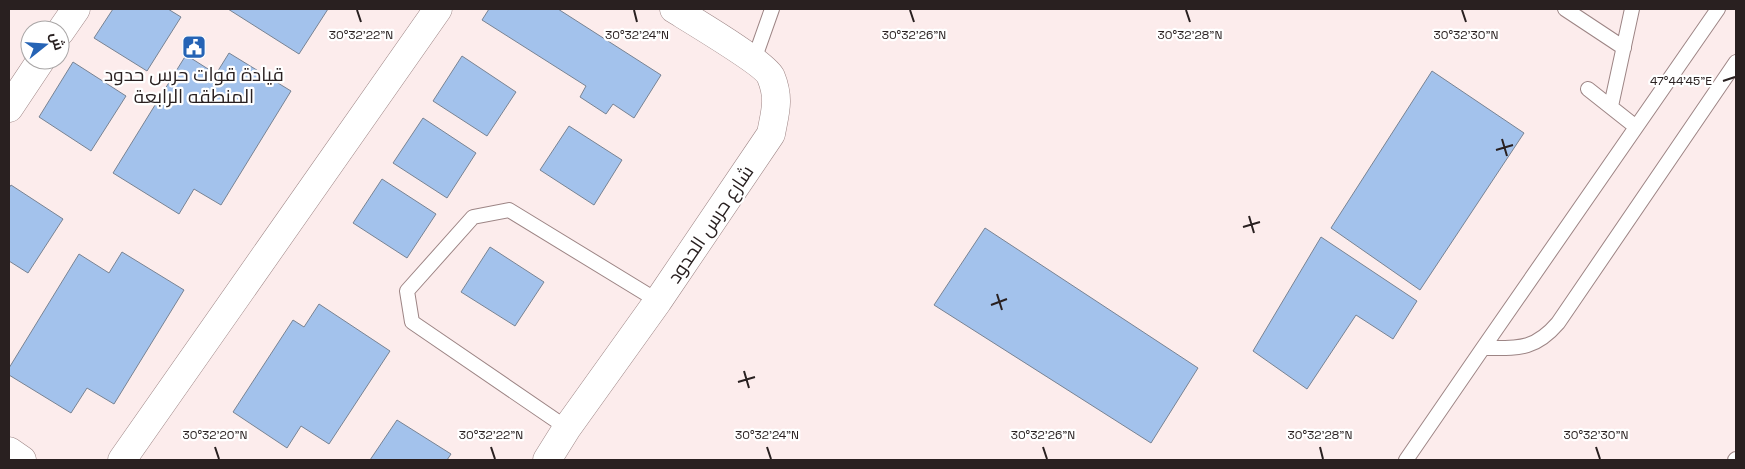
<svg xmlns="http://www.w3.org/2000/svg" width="1745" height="469" font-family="'Space Grotesk',Cairo,sans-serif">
<rect width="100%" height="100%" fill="#fcecec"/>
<path fill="#a3c2ec" stroke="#788393" d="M113,9H168L181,17L147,71L94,38Z
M228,9H328L299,54Z
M489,9H558L661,75L634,118L613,104L606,114L580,97L586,86L482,20Z
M229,53L291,91L221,205L194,189L179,214L113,173L186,55L216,74Z
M462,56L516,92L487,136L433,101Z
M73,62L126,96L91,151L39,117Z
M1432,71L1524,133L1420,290L1331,228Z
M423,118L476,153L447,198L393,163Z
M569,126L622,160L594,205L540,170Z
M382,179L436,214L407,258L353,223Z
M11,185L63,219L28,273L9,261V188Z
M985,228L1198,368L1151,443L934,305Z
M1321,237L1417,301L1393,339L1356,315L1307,389L1253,351Z
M490,247L544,282L515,326L461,292Z
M122,252L184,290L114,404L87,388L71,413L9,375V368L79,254L109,273Z
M319,304L390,351L329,444L301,426L287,448L233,412L293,320L304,327Z
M397,420L451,454L447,460H370Z"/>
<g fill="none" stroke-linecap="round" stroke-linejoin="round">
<g stroke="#9d8585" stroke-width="16">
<path id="service" d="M1565,9L1624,48
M754,60L772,9
M1588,89L1636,127
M1611,106L1632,9
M1483,348C1517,348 1534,351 1558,323L1736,62
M567,428L412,322L407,291L473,217L509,210L658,301
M1406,460L1483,348L1718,9
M1735,460L1736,459"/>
</g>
<g stroke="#9d8585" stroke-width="29">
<path id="minor" d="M60,32L76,9
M9,108L41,60
M9,451L22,460
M122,460L438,9
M547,460L567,428L658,301L771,134C775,112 780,99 771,77C766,64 690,19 674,9"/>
</g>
<use href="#service" stroke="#fff" stroke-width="14"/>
<use href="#minor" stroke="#fff" stroke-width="28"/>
</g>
<path fill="none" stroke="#292020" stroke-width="2" d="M357,10L361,22M634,10L637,22M910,10L914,22M1186,10L1190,22M1462,10L1466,22M1723,81L1735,77M1502,139L1507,156M1496,150L1513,145M1249,216L1254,233M1243,227L1260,222M997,294L1002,310M991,305L1007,299M744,371L749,388M738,382L755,377M215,447L219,459M491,447L495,459M767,447L771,459M1043,447L1047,459M1320,447L1323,459M1596,447L1600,459"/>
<defs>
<g id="civic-square" transform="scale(1.25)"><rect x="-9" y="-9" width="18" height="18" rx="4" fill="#2563b5" stroke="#fff"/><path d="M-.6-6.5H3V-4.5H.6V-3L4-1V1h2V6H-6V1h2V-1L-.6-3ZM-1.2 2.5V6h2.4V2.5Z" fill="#fff"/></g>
</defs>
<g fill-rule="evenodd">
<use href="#civic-square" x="194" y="47"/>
</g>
<g text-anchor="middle" stroke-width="4.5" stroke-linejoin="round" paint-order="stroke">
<g font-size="19" fill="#292020" stroke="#fff">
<text x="194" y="81">قيادة قوات حرس حدود<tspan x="194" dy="22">المنطقه الرابعة</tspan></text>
</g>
<g font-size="19" fill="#292020" stroke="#fff">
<text transform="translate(710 224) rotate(-56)" y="7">شارع حرس الحدود</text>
</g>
</g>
<g font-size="12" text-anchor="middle" fill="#292020" stroke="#fff" stroke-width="4.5" stroke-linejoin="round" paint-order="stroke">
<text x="361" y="39">30°32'22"N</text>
<text x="637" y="39">30°32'24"N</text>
<text x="914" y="39">30°32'26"N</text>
<text x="1190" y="39">30°32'28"N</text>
<text x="1466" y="39">30°32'30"N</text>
<text x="1681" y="85">47°44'45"E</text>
<text x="215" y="439">30°32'20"N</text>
<text x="491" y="439">30°32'22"N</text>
<text x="767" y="439">30°32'24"N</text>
<text x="1043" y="439">30°32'26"N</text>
<text x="1320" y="439">30°32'28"N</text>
<text x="1596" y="439">30°32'30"N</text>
</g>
<rect width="1745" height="469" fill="none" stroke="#292020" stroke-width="20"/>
<g transform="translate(45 45) rotate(73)"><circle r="24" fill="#ffffff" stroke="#a9a6a6"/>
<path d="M0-4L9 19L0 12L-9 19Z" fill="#2563b5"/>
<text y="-8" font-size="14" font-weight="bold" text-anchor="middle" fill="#292020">ش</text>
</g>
</svg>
